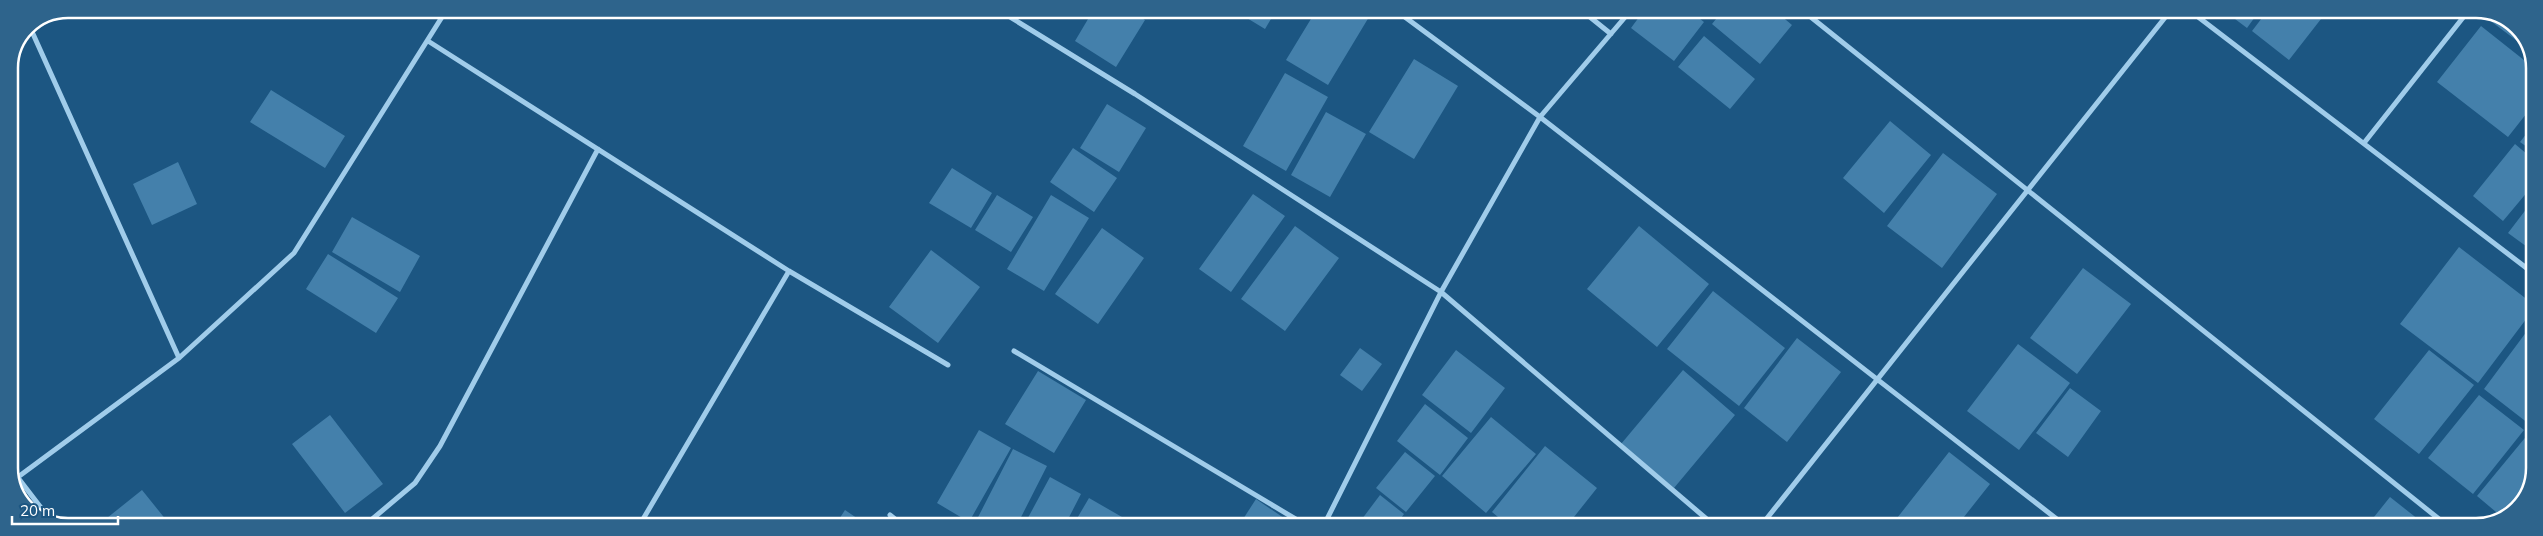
<svg xmlns="http://www.w3.org/2000/svg" width="2543" height="536" font-family="Mulish,sans-serif">
<rect width="100%" height="100%" fill="#1c5682"/>
<path fill="#4480ab" d="M1094,9H1127L1145,20L1116,67L1075,41Z
M1232,9H1277L1265,29Z
M1317,9H1367L1372,12L1328,85L1286,60Z
M1645,9H1687L1704,22L1674,61L1631,28Z
M1724,9L1774,10L1792,25L1760,64L1712,24Z
M2223,10H2260L2247,28Z
M2268,10H2328L2289,60L2252,31Z
M2493,13L2517,26L2529,50L2488,19Z
M2481,26L2534,68V104L2508,137L2437,82Z
M1704,36L1755,79L1730,109L1678,67Z
M1414,59L1458,86L1414,159L1369,132Z
M1285,73L1328,97L1286,171L1243,146Z
M271,90L345,136L325,168L250,122Z
M1107,104L1146,128L1119,172L1080,148Z
M1326,112L1366,134L1330,197L1291,175Z
M1890,121L1931,155L1884,213L1843,178Z
M2534,124V152L2520,142Z
M2515,144L2534,160V184L2503,221L2473,196Z
M1073,148L1117,178L1094,212L1050,182Z
M1943,153L1997,194L1942,268L1887,226Z
M178,162L197,204L152,225L133,184Z
M952,168L992,193L971,228L929,203Z
M1253,194L1285,216L1231,292L1199,269Z
M997,195L1033,217L1011,252L975,230Z
M1051,195L1089,218L1044,291L1007,269Z
M2534,199V252L2508,233Z
M352,217L420,256L400,292L332,252Z
M1295,226L1339,258L1285,331L1241,299Z
M1639,226L1709,284L1657,347L1587,289Z
M1102,228L1144,258L1098,324L1055,294Z
M2459,247L2533,304V310L2478,383L2400,324Z
M931,250L980,287L938,343L889,307Z
M328,254L398,298L376,333L306,289Z
M2083,268L2131,304L2077,374L2030,338Z
M1713,291L1785,348L1739,406L1667,349Z
M2533,323V427L2484,389Z
M1797,338L1841,372L1787,442L1744,408Z
M2018,344L2070,383L2019,450L1967,411Z
M1360,348L1382,364L1362,391L1340,375Z
M1456,350L1505,388L1471,433L1422,395Z
M2429,350L2474,385L2419,454L2374,419Z
M1683,370L1735,415L1674,488L1621,444Z
M1038,371L1086,400L1054,453L1005,424Z
M2070,388L2101,411L2068,457L2036,433Z
M2479,395L2524,430L2473,494L2428,458Z
M1425,404L1468,438L1440,475L1397,441Z
M330,415L383,484L345,513L292,444Z
M1491,417L1536,454L1486,513L1442,476Z
M979,430L1011,448L969,522L937,503Z
M2529,433L2533,436V480L2514,513L2502,517L2477,496Z
M1545,446L1597,488L1566,527H1510L1492,512Z
M1013,449L1047,466L1016,527H973Z
M1405,452L1435,476L1406,512L1376,488Z
M1949,452L1990,484L1956,527H1890Z
M1050,477L1081,494L1064,527H1023Z
M142,490L171,526H97Z
M1380,495L1404,514L1395,527H1356Z
M2390,497L2428,527H2366Z
M1089,498L1122,517L1117,527H1072Z
M1256,499L1297,527H1238Z
M845,510L870,527H834Z"/>
<g fill="none" stroke-linecap="round" stroke-linejoin="round">
<path stroke="#a0ccea" stroke-width="5" d="M997,9L1135,94L1441,292L1716,527
M1394,9L1540,117L2067,527
M1580,9L1611,34
M1802,10L2449,527
M2189,10L2533,273
M29,25L179,358
M428,41L789,271L948,365
M2364,143L2469,10
M1014,351L1309,527
M9,466L55,526
M18,477L179,358L294,253L447,9
M890,515L905,527
M364,526L415,483L440,446L598,149
M639,526L789,271
M1323,527L1441,292L1540,117L1632,9
M1760,527L2171,10"/>
</g>
<path d="M0 0H2543V536H0ZM68 18H2476A50 50 0 0 1 2526 68V468A50 50 0 0 1 2476 518H68A50 50 0 0 1 18 468V68A50 50 0 0 1 68 18Z" fill="#2e648c" fill-rule="evenodd"/>
<path fill="none" stroke="#fff" stroke-width="2.5" d="M68 18H2476A50 50 0 0 1 2526 68V468A50 50 0 0 1 2476 518H68A50 50 0 0 1 18 468V68A50 50 0 0 1 68 18Z"/>
<path d="M12 516v8h106v-8" fill="none" stroke="#ffffff" stroke-width="2.5"/>
<text x="20" y="516" font-size="15" fill="#ffffff" stroke="#1c5682" stroke-width="4" paint-order="stroke">20 m</text>
</svg>
